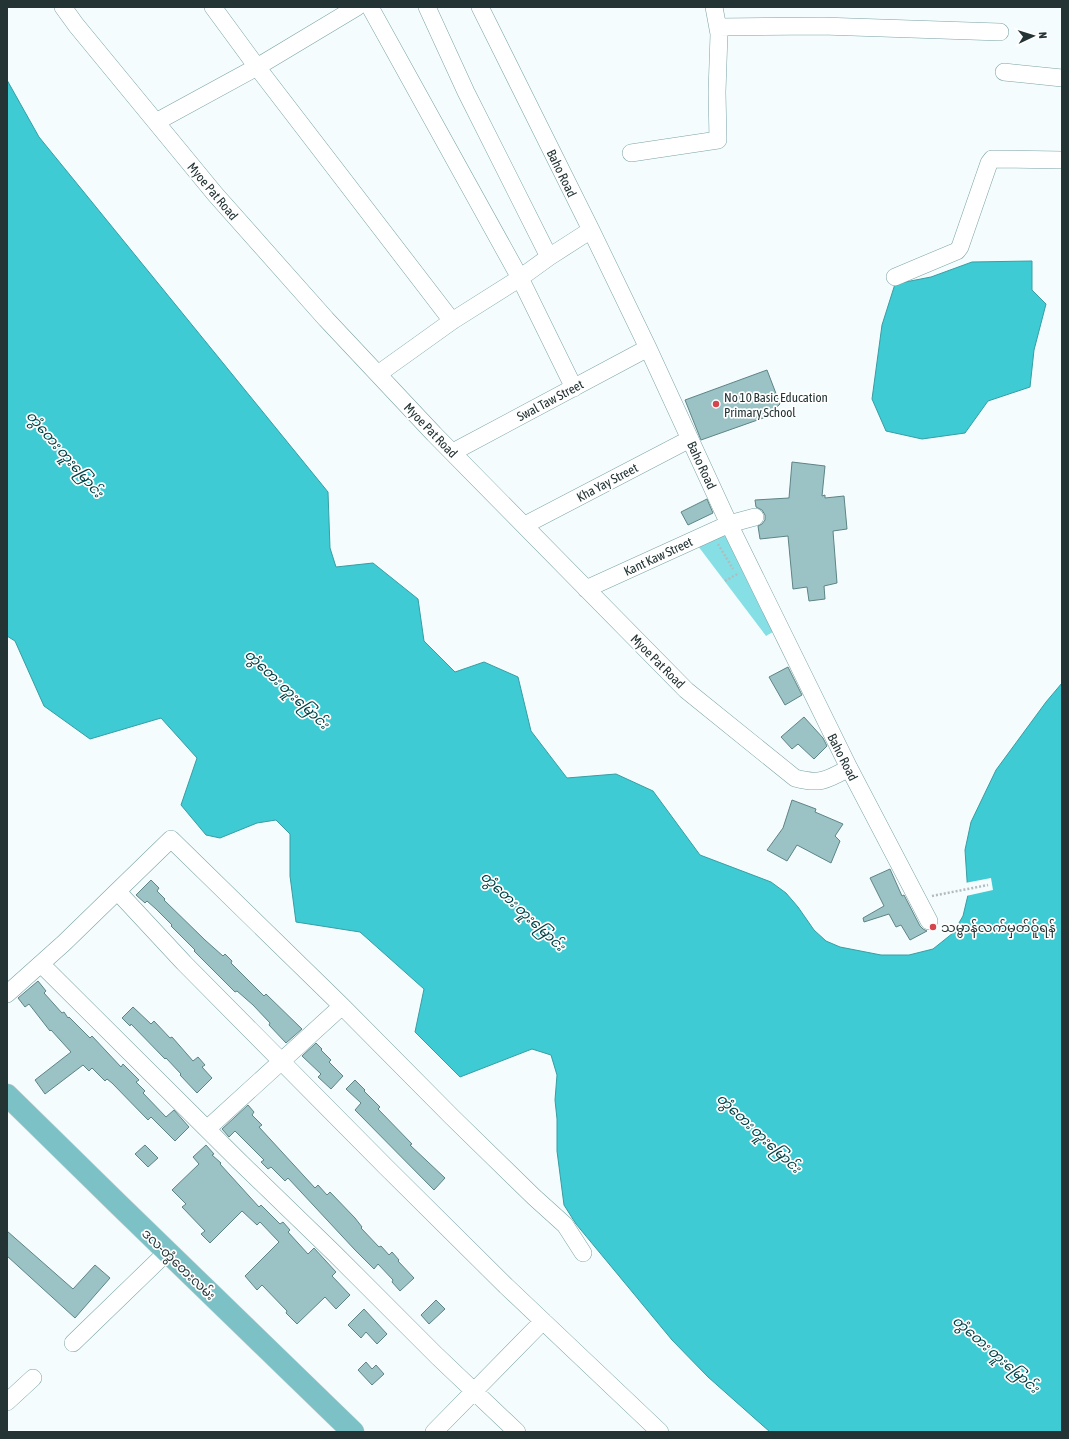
<svg xmlns="http://www.w3.org/2000/svg" width="1069" height="1439" font-family="'Asap Condensed','Noto Sans Myanmar',sans-serif">
<rect width="100%" height="100%" fill="#f4fcfd"/>
<path fill="#86dfe5" d="M729,531L778,629L766,636L698,546Z"/>
<path fill="#3ecbd4" stroke="#369ea4" d="M7,80L39,137L328,492L330,548L336,567L373,563L418,599L424,641L455,672L484,662L518,677L531,731L567,778L616,774L653,791L700,855L771,882L786,893L798,907L814,930L826,941L840,947L881,955H909L933,949L953,933L963,916L968,895L965,850L971,822L996,770L1046,702L1062,683V1432H770L708,1377L672,1340L576,1224L564,1205L557,1151V1119L555,1100L557,1075L551,1055L532,1049L460,1077L415,1032L424,989L360,932L296,922L290,876V834L276,820L257,823L220,838L206,835L181,805L197,758L161,718L90,739L44,706L15,641L7,636Z
M1032,261V290L1046,304L1034,350L1030,387L988,401L965,433L922,439L886,431L872,399L882,325L895,284L931,277L972,262Z"/>
<path fill="#f4fcfd" d="M991,878L993,890L966,896L965,883Z"/>
<path fill="#9bc2c5" stroke="#5e8486" d="M767,370L780,404L766,417L701,440L685,400Z
M792,462L825,466L822,496L825,495V498L844,496L847,529L833,531L837,583L824,586L825,599L809,601L807,587L793,589L788,536L760,539L758,526L762,524L765,520V515L762,510L756,507L755,500L789,498Z
M707,499L713,513L688,525L681,512Z
M788,667L802,695L785,705L769,677Z
M804,717L823,738L827,746L814,759L798,744L792,749L781,737Z
M792,800L816,809L815,812L843,824L835,836L840,841L831,863L797,845L787,861L767,850L783,828Z
M890,869L902,896L904,895L920,926L923,929L927,931L910,940L901,925L896,927L889,914L864,922L863,918L884,906L870,878Z
M151,880L159,888L157,891L165,899L164,900L205,940L223,956L225,954L232,961L231,963L264,996L266,994L302,1029L286,1043L269,1025L270,1023L253,1005L237,991L235,992L194,951L195,950L171,926L172,925L156,909L147,901L145,903L136,895Z
M38,981L46,991L44,993L62,1013L64,1012L68,1018L69,1017L90,1038L92,1036L121,1067L123,1064L139,1080L136,1082L145,1091L143,1093L166,1117L174,1110L182,1119L189,1127L175,1141L151,1117L148,1120L112,1083L107,1079L105,1081L92,1068L89,1071L83,1065L45,1094L35,1080L71,1052L51,1030L50,1031L29,1004L25,1007L18,998Z
M133,1007L151,1024L154,1021L170,1038L172,1037L193,1061L198,1057L205,1065L202,1067L212,1078L197,1093L180,1075L181,1074L166,1058L165,1059L131,1024L130,1026L122,1018Z
M316,1043L322,1049L321,1050L331,1060L329,1062L343,1076L331,1089L318,1077L321,1074L302,1056Z
M355,1080L365,1090L364,1091L380,1107L378,1109L412,1144L410,1145L445,1178L434,1190L355,1110L361,1103L346,1089Z
M248,1105L254,1112L252,1115L262,1125L259,1127L315,1188L318,1185L327,1195L330,1192L355,1218L362,1227L361,1228L379,1247L381,1246L389,1255L392,1252L399,1260L398,1261L414,1278L400,1291L392,1282L393,1280L378,1264L374,1269L355,1250L288,1178L285,1181L271,1167L268,1169L261,1162L264,1160L235,1131L229,1137L222,1129Z
M145,1145L158,1158L148,1167L135,1154Z
M206,1145L214,1154L212,1155L221,1163L220,1164L259,1207L261,1205L280,1224L283,1222L290,1230L288,1232L308,1254L314,1248L336,1272L332,1276L350,1295L336,1309L325,1297L297,1324L286,1313L287,1311L262,1285L257,1290L245,1276L279,1242L260,1222L257,1225L242,1211L210,1243L201,1234L205,1231L182,1207L186,1204L172,1190L199,1164L193,1157Z
M7,1231L73,1289L95,1265L110,1278L75,1318L7,1256Z
M436,1300L445,1309L429,1324L421,1315Z
M364,1309L387,1334L377,1344L366,1332L361,1338L348,1325Z
M366,1362L372,1369L376,1365L384,1374L372,1385L358,1370Z"/>
<g fill="none" stroke-linecap="round" stroke-linejoin="round">
<g stroke="#7ca3a5" stroke-width="18">
<path id="minor" d="M63,7L76,25L215,194L326,319L434,434L686,690L795,778C820,785 827,780 849,768
M213,7L257,67L452,321
M370,7L520,278L574,388
M427,7L466,92L549,257
M480,7L591,230L648,348L729,524L849,768L929,921
M718,27L822,26L1000,32
M1004,72L1062,78
M156,122L257,67L357,7
M631,153L718,140L717,92L719,34L714,7
M895,277L957,251L960,247L989,163L992,159L1062,160
M378,374L452,321L520,278L549,257L591,230
M453,452L648,348
M525,525L690,439
M586,589L729,524L755,517
M118,892L184,963L386,1167L506,1286L660,1432
M41,964L239,1161L334,1253L437,1356L517,1432
M7,994L64,943L171,839L342,1006L452,1117L534,1197L565,1225L583,1253
M207,1129L342,1006
M73,1343L167,1252
M7,1402L33,1378
M434,1432L543,1321"/>
</g>
<g stroke="#d3d6d7" stroke-width="23">
<path id="major" d="M7,1095L117,1203L353,1432"/>
</g>
<path stroke="#b2bcbd" stroke-width="2.5" stroke-dasharray="2 2" stroke-linecap="butt" d="M718,544L733,569
M725,581L739,573
M932,896L988,885"/>
<use href="#minor" stroke="#fff" stroke-width="17"/>
<use href="#major" stroke="#7bc1c6" stroke-width="22"/>
</g>
<g fill="#d5454d" stroke="#fff" stroke-width="1.5">
<circle cx="716" cy="404" r="4"/>
<circle cx="933" cy="927" r="4"/>
</g>
<g text-anchor="middle" stroke-width="3.5" stroke-linejoin="round" paint-order="stroke">
<g font-size="13" fill="#243435" stroke="#fff">
<text transform="translate(562 173) rotate(64)" y="5">Baho Road</text>
<text transform="translate(213 191) rotate(50)" y="5">Myoe Pat Road</text>
<text transform="translate(550 400) rotate(-28)" y="5">Swal Taw Street</text>
<text transform="translate(431 430) rotate(46)" y="5">Myoe Pat Road</text>
<text transform="translate(702 465) rotate(65)" y="5">Baho Road</text>
<text transform="translate(607 482) rotate(-28)" y="5">Kha Yay Street</text>
<text transform="translate(658 556) rotate(-25)" y="5">Kant Kaw Street</text>
<text transform="translate(658 661) rotate(45)" y="5">Myoe Pat Road</text>
<text transform="translate(843 757) rotate(63)" y="5">Baho Road</text>
<text transform="translate(179 1264) rotate(44)" y="5">ဒလ-တွံတေးလမ်း</text>
</g>
<g font-size="13" fill="#243435" stroke="#fff" text-anchor="start">
<text x="724" y="402">No 10 Basic Education<tspan x="724" dy="15">Primary School</tspan></text>
<text x="941" y="932">သမ္ဗာန်လက်မှတ်ဝ်ူရန်</text>
</g>
<g font-size="14" font-style="italic" fill="#004246" stroke="#fff">
<text transform="translate(65 454) rotate(49)" y="5">တွံတေး တူးမြောင်း</text>
<text transform="translate(287 689) rotate(43)" y="5">တွံတေး တူးမြောင်း</text>
<text transform="translate(523 911) rotate(43)" y="5">တွံတေး တူးမြောင်း</text>
<text transform="translate(759 1133) rotate(43)" y="5">တွံတေး တူးမြောင်း</text>
<text transform="translate(996 1354) rotate(41)" y="5">တွံတေး တူးမြောင်း</text>
</g>
</g>
<rect width="1069" height="1439" fill="none" stroke="#243435" stroke-width="16"/>
<g transform="translate(1033 36) rotate(86)" stroke="#ffffff" stroke-width="3" paint-order="stroke">
<path d="M0-3L7 15L0 10L-7 15Z" fill="#243435"/>
<text y="-6" font-size="11" font-weight="bold" text-anchor="middle" fill="#243435">N</text>
</g>
</svg>
